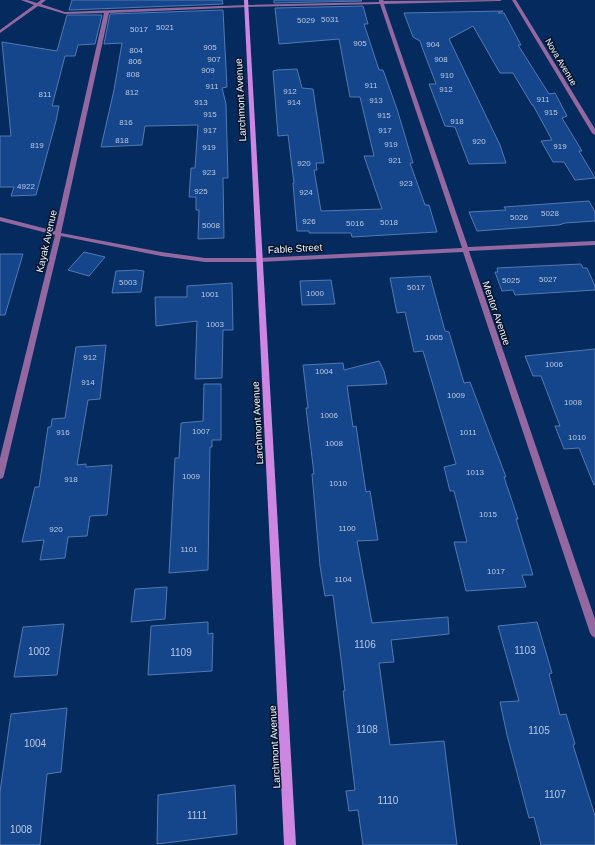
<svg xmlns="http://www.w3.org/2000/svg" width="595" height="845" font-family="Arial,sans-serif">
<rect width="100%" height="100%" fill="#052a5d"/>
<path fill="#15468c" stroke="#5279b2" d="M72,0H222L223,4L69,10Z
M274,0H361L362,1L274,3Z
M363,6L368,24H364L379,70H383L397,109L413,163H410L425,205H429L437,232L352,237L351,233H309V231H297L293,183H294L288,135L278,136L273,71L277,70L297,69L302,88L313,89L324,163H316L317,170H314L321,211L382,209L364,156H374L360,97H350L339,39L279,44L275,8Z
M223,10L227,87L222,88L226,104L228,178H223L224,238L198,239L199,210H196V197H189L191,168H195L198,125L145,126L142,145L101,147L114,90L122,43L104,44L110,14Z
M503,11L498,13H504L521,45H518L549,94L555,93L567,116L562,118L582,151H579L595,178L575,180L564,162H553L541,141L552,140L533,105H532L513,73H500L473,26L449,39L500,145L506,163L469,164L455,127L445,126L429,84H436L422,47L420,41L413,37L404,13Z
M67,15H102L95,44L78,45L75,56H65L52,106H59L56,121L36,195L11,196L14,187H0V136H11L2,42L57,51Z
M589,201L595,212V221L565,223L559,225L477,231L469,212L506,210L504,207Z
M84,252L105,257L89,276L68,270Z
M0,254H23L5,315H0Z
M581,264L583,268H587L595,286V290L515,295L513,290L502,291L495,272H498L497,268Z
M136,270L144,271L141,292L112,293L116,271Z
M430,276L445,331L449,332L464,383L470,382L506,477H504L518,519H516L533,575H522L526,587L466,591L454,542H467L454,491H450L444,467L456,464L423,351L414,352L405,312L397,313L390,278Z
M331,280L335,304L302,305L300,281Z
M232,283L233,330H223L222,378L195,379L197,321L156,326L155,297H187V286Z
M106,345L100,399L88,400L77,465L86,464V467L112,465L107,515L90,516L87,536L68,537L65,558L40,560L44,540L22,542L35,487H39L48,427H51L52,419L65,418L76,347Z
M595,349V485H594L579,448L564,449L555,426H560L541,376H533L525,356Z
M379,361L384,371L387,384L347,386L353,427L356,426L366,492L370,491L378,540L357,541L372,623L448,617L449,634L391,640L394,662L379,663L390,745L444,741L457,845H363L358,810L349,811L346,791L355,790L343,691H345L333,595L325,596L320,566L312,474H314L306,408H308L303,365L343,363L344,370Z
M204,384H221V440H212V447H210L208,570L169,573L175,458H179L181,423L203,421Z
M167,587L165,619L131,622L135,589Z
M208,622V634L213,633L212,671L148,675L151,626Z
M537,622L552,673L549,674L560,715L566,714L575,744L573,745L595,816V845H541L534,817L529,818L507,735L500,702L519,701L498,626Z
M64,624L57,675L14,677L23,627Z
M67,708L61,772L47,774L40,845H0V792L11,714Z
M235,785L237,834L157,844L158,795Z"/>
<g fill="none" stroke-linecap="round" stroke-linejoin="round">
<path fill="#9367a0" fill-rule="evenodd" d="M21,0H27L37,3L41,0H46L41,4L65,12L247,5L379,2V0H383L384,1L502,0L500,1L384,4L468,247L595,241V245L469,251L595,619V638L592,636L590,633L463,252L259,262H205L161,256L61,236L4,475L3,478L0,479V458L55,235L0,221V217L55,231L104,13L65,14L38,6L0,33V30L34,5ZM380,4L462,248L259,258H205L161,252L61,233L109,13L247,7Z
M512,0H516L595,129V135L592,133Z"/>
<path fill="#cd86e2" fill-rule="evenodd" d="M244,0H248L296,845H284Z"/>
</g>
<g text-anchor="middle" stroke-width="3" stroke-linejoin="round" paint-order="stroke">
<g font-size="8" fill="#b9c8df">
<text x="330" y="22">5031</text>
<text x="306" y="23">5029</text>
<text x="165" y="30">5021</text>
<text x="139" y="32">5017</text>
<text x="360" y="46">905</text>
<text x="433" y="47">904</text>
<text x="210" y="50">905</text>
<text x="136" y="53">804</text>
<text x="214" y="62">907</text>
<text x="441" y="62">908</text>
<text x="135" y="64">806</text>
<text x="208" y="73">909</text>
<text x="133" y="77">808</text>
<text x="447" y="78">910</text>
<text x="371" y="88">911</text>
<text x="212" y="89">911</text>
<text x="446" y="92">912</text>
<text x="290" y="94">912</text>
<text x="132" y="95">812</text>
<text x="45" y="97">811</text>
<text x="543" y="102">911</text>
<text x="376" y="103">913</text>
<text x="201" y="105">913</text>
<text x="294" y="105">914</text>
<text x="551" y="115">915</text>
<text x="210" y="117">915</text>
<text x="384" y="118">915</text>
<text x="457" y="124">918</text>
<text x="126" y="125">816</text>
<text x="210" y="133">917</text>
<text x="385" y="133">917</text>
<text x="122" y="143">818</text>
<text x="479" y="144">920</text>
<text x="391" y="147">919</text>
<text x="37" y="148">819</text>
<text x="560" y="149">919</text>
<text x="209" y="150">919</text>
<text x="395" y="163">921</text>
<text x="304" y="166">920</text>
<text x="209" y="175">923</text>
<text x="406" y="186">923</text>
<text x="26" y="189">4922</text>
<text x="201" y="194">925</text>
<text x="306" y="195">924</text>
<text x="550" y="216">5028</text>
<text x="519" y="220">5026</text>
<text x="309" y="224">926</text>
<text x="389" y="225">5018</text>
<text x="355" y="226">5016</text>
<text x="211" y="228">5008</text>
<text x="548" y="282">5027</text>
<text x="511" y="283">5025</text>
<text x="128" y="285">5003</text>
<text x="416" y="290">5017</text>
<text x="315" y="296">1000</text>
<text x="210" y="297">1001</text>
<text x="215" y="327">1003</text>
<text x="434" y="340">1005</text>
<text x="90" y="360">912</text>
<text x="554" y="367">1006</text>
<text x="324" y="374">1004</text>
<text x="88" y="385">914</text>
<text x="456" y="398">1009</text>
<text x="573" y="405">1008</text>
<text x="329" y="418">1006</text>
<text x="201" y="434">1007</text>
<text x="63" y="435">916</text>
<text x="468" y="435">1011</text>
<text x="577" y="440">1010</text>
<text x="334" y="446">1008</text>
<text x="475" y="475">1013</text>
<text x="191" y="479">1009</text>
<text x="71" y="482">918</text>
<text x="338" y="486">1010</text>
<text x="488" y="517">1015</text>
<text x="347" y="531">1100</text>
<text x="56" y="532">920</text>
<text x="189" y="552">1101</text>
<text x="496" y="574">1017</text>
<text x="343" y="582">1104</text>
</g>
<g font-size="9" fill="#f0f4fb" stroke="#06142b">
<text transform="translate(561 62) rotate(59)" y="3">Nova Avenue</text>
</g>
<g font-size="10" fill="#f0f4fb" stroke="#06142b">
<text transform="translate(240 100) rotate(-93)" y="4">Larchmont Avenue</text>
<text transform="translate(46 241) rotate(-77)" y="4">Kayak Avenue</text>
<text transform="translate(295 248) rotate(-3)" y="4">Fable Street</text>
<text transform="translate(497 313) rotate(71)" y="4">Mentor Avenue</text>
<text transform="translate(257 423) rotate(-93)" y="4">Larchmont Avenue</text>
<text transform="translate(274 747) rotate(-93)" y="4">Larchmont Avenue</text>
</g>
<g font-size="10" fill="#b9c8df">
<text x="365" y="648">1106</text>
<text x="525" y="654">1103</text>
<text x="39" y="655">1002</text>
<text x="181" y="656">1109</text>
<text x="367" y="733">1108</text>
<text x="539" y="734">1105</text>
<text x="35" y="747">1004</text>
<text x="555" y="798">1107</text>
<text x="388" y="804">1110</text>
<text x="197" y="819">1111</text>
<text x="21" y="833">1008</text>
</g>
</g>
</svg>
